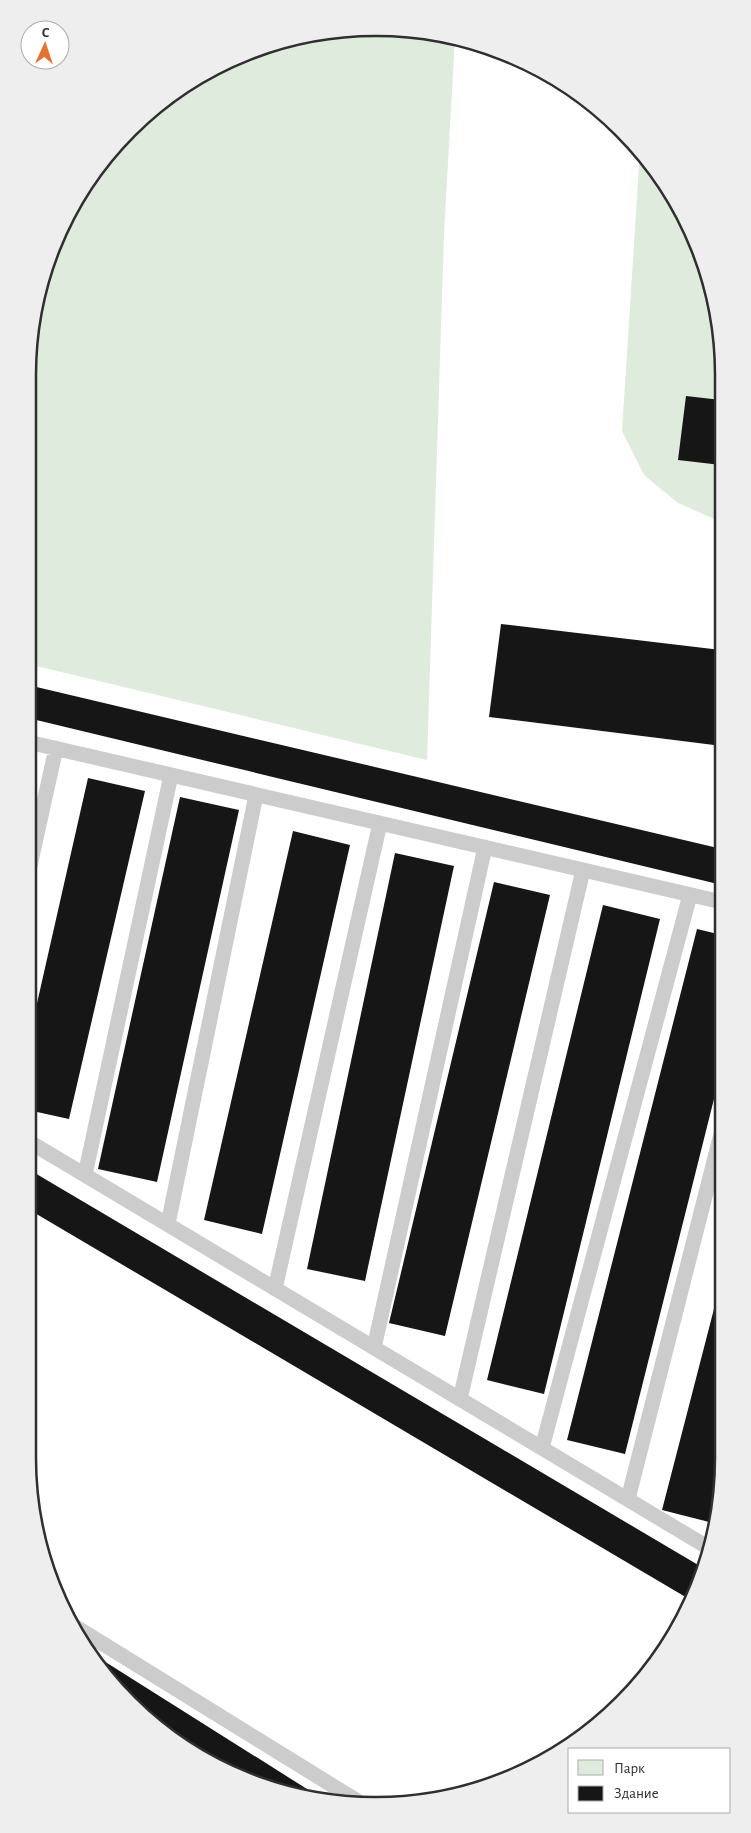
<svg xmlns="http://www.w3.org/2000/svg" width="751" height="1833" font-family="'Alegreya Sans',sans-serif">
<rect width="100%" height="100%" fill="#fff"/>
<path fill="#dfecdd" d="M352,28L421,30L455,38L444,235L427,760L28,664V376L46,264L74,202L114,146L163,100L221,64L285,39Z
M640,150L697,242L720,330L721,522L678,503L644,475L622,431Z"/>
<path fill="#161616" d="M686,396L721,400V465L678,460Z
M501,624L721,650L722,746L489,717Z
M28,685L722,849V885L28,718Z
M88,778L145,791L69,1119L28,1110V1043Z
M180,797L239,810L157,1182L98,1169Z
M293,831L350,845L262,1234L204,1220Z
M395,853L454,866L365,1281L307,1269Z
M494,882L550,895L445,1336L389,1323Z
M603,905L660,919L544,1394L487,1380Z
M697,929L722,935V1067L625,1454L567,1440Z
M28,1169L705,1569L689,1599L28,1209Z
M723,1274L724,1457L713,1523L662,1510Z
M88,1651L326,1801V1802L264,1787L202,1759L114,1687Z"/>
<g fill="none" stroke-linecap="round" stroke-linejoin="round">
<path stroke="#ccc" stroke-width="15" d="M28,742L722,902
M28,875L56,748
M28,1141L709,1548
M85,1175L171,775
M168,1224L256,795
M275,1289L380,823
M374,1348L485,847
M460,1399L583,870
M542,1448L690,895
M628,1499L723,1126
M71,1624L359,1802"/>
</g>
<path d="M0 0H751V1833H0ZM375 36H376A339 339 0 0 1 715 375V1458A339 339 0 0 1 376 1797H375A339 339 0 0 1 36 1458V375A339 339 0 0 1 375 36Z" fill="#eee" fill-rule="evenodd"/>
<path fill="none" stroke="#2f2f2f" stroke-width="2.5" d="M375 36H376A339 339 0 0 1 715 375V1458A339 339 0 0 1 376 1797H375A339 339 0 0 1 36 1458V375A339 339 0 0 1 375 36Z"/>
<rect x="568" y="1748" width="162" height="65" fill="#ffffff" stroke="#acacac"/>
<rect x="578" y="1760" width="25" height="15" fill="#dfecdd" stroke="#acacac"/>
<text x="614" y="1773" font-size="15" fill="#2f2f2f">Парк</text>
<rect x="578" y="1786" width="25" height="15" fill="#161616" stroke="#acacac"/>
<text x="614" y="1798" font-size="15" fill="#2f2f2f">Здание</text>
<g transform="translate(45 45) rotate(3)"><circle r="24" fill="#ffffff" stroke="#acacac"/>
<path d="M0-4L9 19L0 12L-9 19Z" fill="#e27234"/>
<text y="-8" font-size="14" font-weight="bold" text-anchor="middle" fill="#2f2f2f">С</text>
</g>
</svg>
